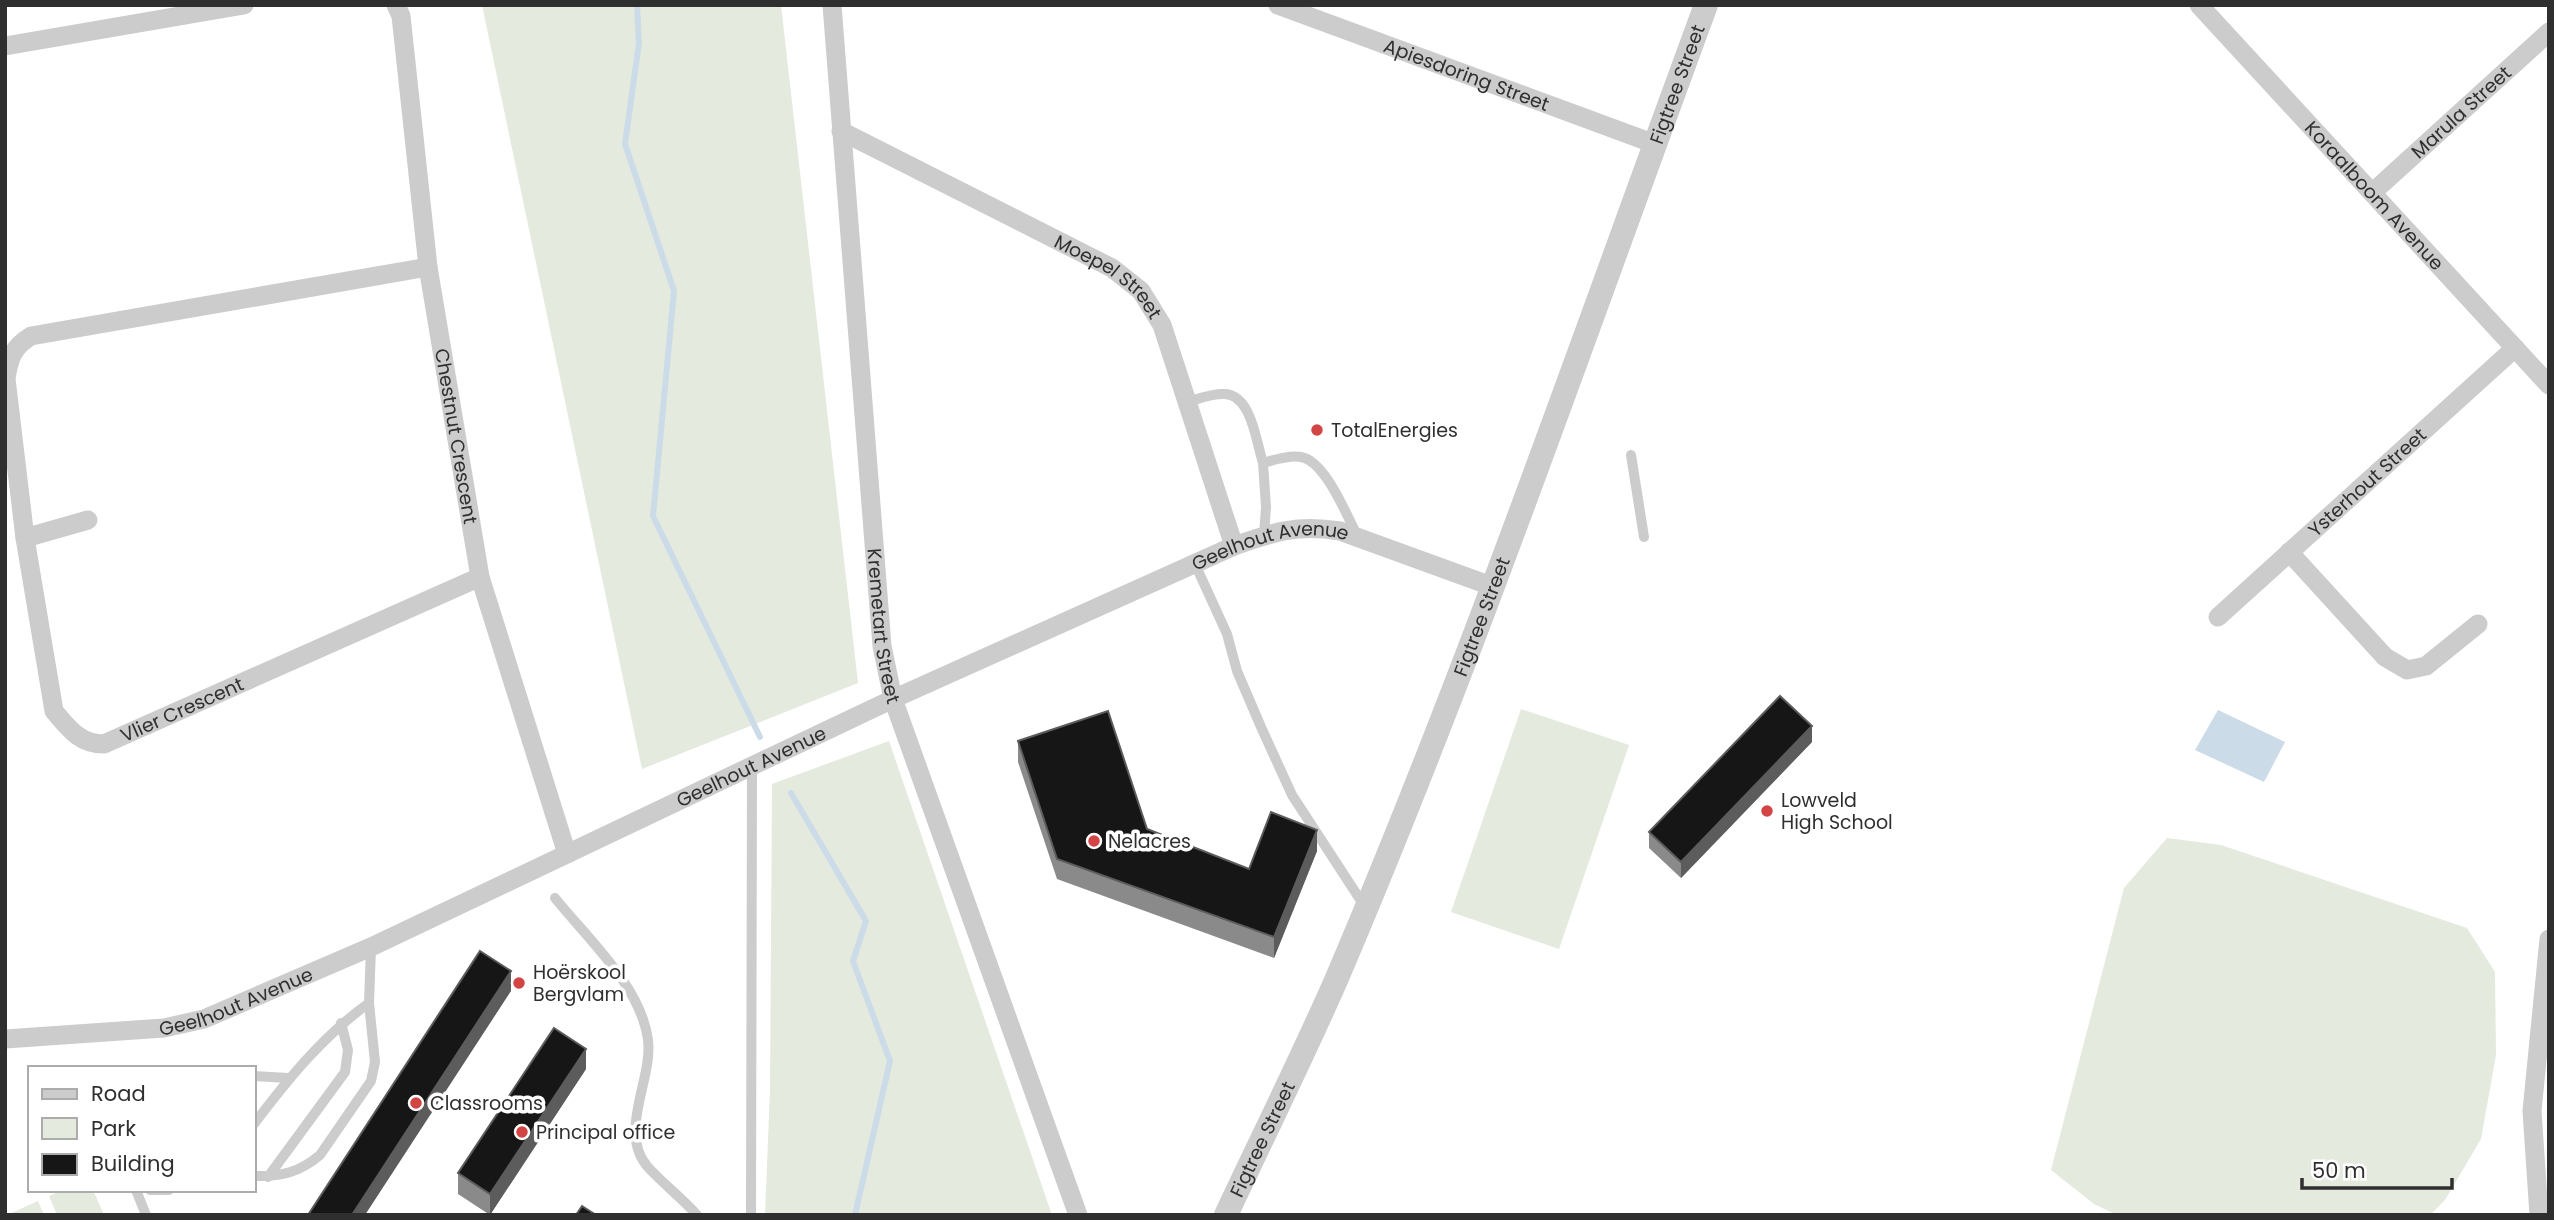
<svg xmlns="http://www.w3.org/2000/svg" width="2554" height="1220" font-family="Poppins,sans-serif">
<rect width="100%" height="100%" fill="#fff"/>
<path fill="#e4eade" d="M482,5H781L858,683L642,769Z
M1521,709L1629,745L1559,949L1451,912Z
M889,741L1052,1215H765L770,1091L772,784Z
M2167,838L2221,845L2467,928L2495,972L2496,1055L2481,1139L2445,1200L2430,1215H2117L2094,1204L2051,1170L2124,888Z
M63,1190H93L104,1215H57L49,1196Z
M38,1201L44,1215H7Z"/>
<path fill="#ccdbe8" d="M2218,710L2285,742L2264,782L2195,750Z"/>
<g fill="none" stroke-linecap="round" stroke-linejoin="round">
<path stroke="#ccdbe8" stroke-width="6" d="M637,5L639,43L625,144L674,291L653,516L760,737
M791,793L866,921L853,961L890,1061L855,1215"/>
<path stroke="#ccc" stroke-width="10" d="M1187,402C1198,399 1213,393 1225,394C1252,396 1256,442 1263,463
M1631,455L1644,537
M1264,535L1266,507L1263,463C1274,460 1289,455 1301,457C1325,461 1346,514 1357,535
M1195,564L1227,634L1237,671L1261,727L1292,795L1365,907
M555,898C587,938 641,986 648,1040C653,1079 618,1131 647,1166C662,1183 681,1197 697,1215
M254,1076L288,1078
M254,1124C288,1079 323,1036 369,1003
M254,1176C281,1177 300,1172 320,1155L371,1081L375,1062L369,1003L371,947
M268,1177L345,1072L348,1050L341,1023
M136,1190L146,1215
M150,1190H169
M751,1215L752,766"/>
<g stroke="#ccc" stroke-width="19">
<path id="s1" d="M396,5L401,16L428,267L480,577L567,854"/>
<path id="s2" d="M832,5L882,646L893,699L1078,1215"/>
<path id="s3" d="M1278,5L1655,144"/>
<path id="s4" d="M2199,5L2549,385"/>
<path d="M5,46L244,5"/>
<path id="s5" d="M841,131L1112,268L1141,291L1162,325L1234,546"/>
<path id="s6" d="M2373,192L2549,32"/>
<path id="s7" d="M428,267L31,336C13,347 9,358 6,379L25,538L54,711C69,729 80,744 104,744L480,577"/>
<path d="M25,538L88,520"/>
<path d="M2289,552L2385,657L2407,670L2426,666L2478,624"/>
<path id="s8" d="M2218,617L2515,348"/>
<path id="s9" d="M5,1039L164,1028L204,1019L371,947L893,699L1234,546C1274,532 1297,524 1340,531L1494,587"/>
<path d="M2539,1215L2532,1111L2549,939"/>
</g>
<path stroke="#ccc" stroke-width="24" id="s10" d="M1226,1215C1263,1136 1302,1058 1337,978C1473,659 1586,330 1706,5"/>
</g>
<path fill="#8a8a8a" d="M1018,741L1147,829L1249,869L1317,851L1274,958L1057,879L1018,762Z
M1812,742L1681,878L1649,848V832Z
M586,1069L490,1215L458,1194V1173Z"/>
<path fill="#5c5c5c" d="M1812,726V742L1681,878V862Z
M1317,830V851L1274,958V937Z
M511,971V991L365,1215H352Z
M586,1049V1069L490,1215V1194Z"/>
<path fill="#161616" stroke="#5c5c5c" stroke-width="2" d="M1780,696L1812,726L1681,862L1649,832Z
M1108,711L1147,829L1249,869L1271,812L1317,830L1274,937L1057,859L1018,741Z
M480,951L511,971L352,1215H308Z
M554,1028L586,1049L490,1194L458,1173Z
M582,1206L596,1215H576Z"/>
<g fill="#d34544" stroke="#fff" stroke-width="2.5">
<circle cx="1317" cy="430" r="7"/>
<circle cx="1767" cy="811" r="7"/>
<circle cx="1094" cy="841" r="7"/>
<circle cx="519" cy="983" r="7"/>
<circle cx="416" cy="1103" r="7"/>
<circle cx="522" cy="1132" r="7"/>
</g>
<g text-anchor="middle" stroke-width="7" stroke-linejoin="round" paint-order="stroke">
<g font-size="19" fill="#2f2f2f" stroke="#fff">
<text dy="7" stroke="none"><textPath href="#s3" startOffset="201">Apiesdoring Street</textPath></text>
<text dy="7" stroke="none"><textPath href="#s10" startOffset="1218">Figtree Street</textPath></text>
<text dy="7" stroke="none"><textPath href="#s6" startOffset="119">Marula Street</textPath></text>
<text dy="7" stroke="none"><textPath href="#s4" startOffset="259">Koraalboom Avenue</textPath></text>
<text dy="7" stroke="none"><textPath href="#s5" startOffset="306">Moepel Street</textPath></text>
<text dy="7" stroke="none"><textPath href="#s1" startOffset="436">Chestnut Crescent</textPath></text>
<text dy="7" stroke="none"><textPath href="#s8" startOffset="201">Ysterhout Street</textPath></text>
<text dy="7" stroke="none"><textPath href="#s9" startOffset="1370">Geelhout Avenue</textPath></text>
<text dy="7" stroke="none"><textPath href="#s10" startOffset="651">Figtree Street</textPath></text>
<text dy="7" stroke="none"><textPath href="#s2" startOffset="623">Kremetart Street</textPath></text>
<text dy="7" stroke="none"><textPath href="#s7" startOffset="938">Vlier Crescent</textPath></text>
<text dy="7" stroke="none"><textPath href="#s9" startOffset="803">Geelhout Avenue</textPath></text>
<text dy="7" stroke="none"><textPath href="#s9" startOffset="236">Geelhout Avenue</textPath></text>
<text dy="7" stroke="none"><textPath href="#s10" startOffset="84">Figtree Street</textPath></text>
</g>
<g font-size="19" fill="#2f2f2f" stroke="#fff" text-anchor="start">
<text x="1331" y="437">TotalEnergies</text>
<text x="1781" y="807">Lowveld<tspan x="1781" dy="22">High School</tspan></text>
<text x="1108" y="848">Nelacres</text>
<text x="533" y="979">Hoërskool<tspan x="533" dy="22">Bergvlam</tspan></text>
<text x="430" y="1110">Classrooms</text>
<text x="536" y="1139">Principal office</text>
</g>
</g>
<rect width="2554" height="1220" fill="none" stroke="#2f2f2f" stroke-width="14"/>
<rect x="28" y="1066" width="228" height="126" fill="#ffffff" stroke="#acacac" stroke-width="2"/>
<rect x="42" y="1089" width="35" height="10" fill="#cccccc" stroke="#acacac" stroke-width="2"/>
<text x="91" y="1101" font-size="21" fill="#2f2f2f">Road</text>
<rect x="42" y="1118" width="35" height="21" fill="#e4eade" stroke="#acacac" stroke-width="2"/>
<text x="91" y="1136" font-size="21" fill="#2f2f2f">Park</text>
<rect x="42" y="1154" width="35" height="21" fill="#161616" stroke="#acacac" stroke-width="2"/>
<text x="91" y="1171" font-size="21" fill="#2f2f2f">Building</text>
<path d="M2302 1178v10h150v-10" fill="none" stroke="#2f2f2f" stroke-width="3.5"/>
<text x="2312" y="1178" font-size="21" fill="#2f2f2f" stroke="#ffffff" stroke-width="5" paint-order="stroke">50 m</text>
</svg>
